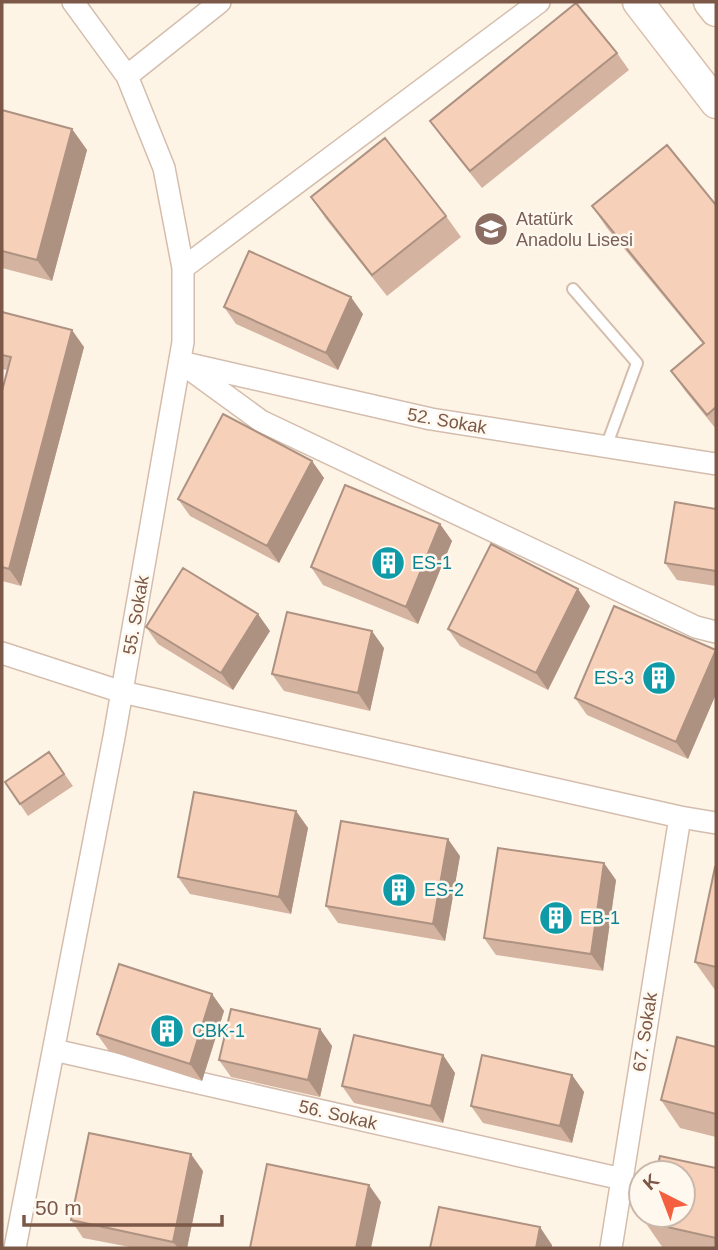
<svg xmlns="http://www.w3.org/2000/svg" width="718" height="1250" font-family="Helvetica,sans-serif">
<rect width="100%" height="100%" fill="#fef4e6"/>
<g fill="none" stroke-linecap="round" stroke-linejoin="round">
<g stroke="#d4bdad" stroke-width="14">
<path id="lane" d="M573,289L637,363L606,447"/>
</g>
<g stroke="#d4bdad" stroke-width="24">
<path id="street" d="M127,76L220,2
M183,268L539,2
M180,362L261,421L696,627L716,632
M189,364L431,419L716,464
M2,653L122,692L680,817L716,823
M54,1050L622,1179
M15,1248L114,737L183,342V268L164,168L127,76L73,2
M611,1248L680,817"/>
</g>
<g stroke="#dabeac" stroke-width="33">
<path id="secondary" d="M638,2L716,103
M709,2L716,11"/>
</g>
<use href="#lane" stroke="#fff" stroke-width="10"/>
<use href="#street" stroke="#fff" stroke-width="21"/>
<use href="#secondary" stroke="#fff" stroke-width="30"/>
</g>
<path fill="#d4b3a0" d="M617,53L629,70L482,188L442,138L430,121Z
M2,110L72,129L87,150L52,281L2,268Z
M311,197L446,216L461,237L387,296L326,219Z
M716,205V429L686,392L671,371L703,344L607,228L592,206Z
M224,307L363,314L338,370L236,324Z
M2,312L84,347L21,586L2,581V391L7,370L2,369Z
M312,461L324,478L279,563L190,516L178,499Z
M716,509V586L677,580L665,563Z
M440,524L452,541L418,624L323,585L311,567Z
M590,606L548,690L460,646L448,629Z
M146,627L270,631L233,690L158,644Z
M384,648L370,711L284,691L272,674Z
M716,650V694L688,759L587,715L575,698Z
M49,752L73,786L28,816L5,782Z
M296,811L308,828L291,914L190,894L178,877Z
M460,856L445,941L338,923L326,906Z
M716,867V990H715L695,962Z
M616,880L603,971L496,955L484,938Z
M212,994L224,1011L202,1081L109,1051L97,1034Z
M320,1029L332,1046L320,1097L231,1077L219,1060Z
M716,1047V1137L680,1128L661,1100Z
M443,1055L455,1073L443,1123L354,1103L342,1086Z
M572,1075L584,1092L572,1143L483,1123L471,1106Z
M716,1168V1248H663L645,1222Z
M203,1171L187,1248H135L83,1238L71,1220Z"/>
<path fill="#ad9282" d="M72,129L87,150L52,281L37,260Z
M351,297L363,314L338,370L326,353Z
M72,330L84,347L21,586L9,569Z
M312,461L324,478L279,563L267,546Z
M440,524L452,541L418,624L406,607Z
M578,589L590,606L548,690L536,673Z
M258,614L270,631L233,690L221,673Z
M372,631L384,648L370,711L358,693Z
M716,650V694L688,759L676,742Z
M296,811L308,828L291,914L279,897Z
M448,839L460,856L445,941L433,924Z
M604,863L616,880L603,971L591,954Z
M212,994L224,1011L202,1081L190,1064Z
M320,1029L332,1046L320,1097L308,1080Z
M443,1055L455,1073L443,1123L431,1106Z
M572,1075L584,1092L572,1143L560,1126Z
M191,1154L203,1171L187,1248H178L173,1242Z
M369,1185L381,1202L371,1248H356Z
M540,1227L552,1245V1248H536Z"/>
<path fill="#f7d0ba" stroke="#ad9282" stroke-width="2" d="M576,3L617,53L470,171L430,121Z
M2,110L72,129L37,260L2,251Z
M385,138L446,216L372,275L311,197Z
M667,145L716,205V407L707,415L671,371L704,343L592,206Z
M249,251L351,297L326,353L224,307Z
M2,312L72,330L9,569L2,567V391L11,357L2,355Z
M223,414L312,461L267,546L178,499Z
M345,485L440,524L406,607L311,567Z
M675,502L716,509V571L665,563Z
M491,544L578,589L536,673L448,629Z
M183,568L258,614L221,673L146,627Z
M614,606L716,650L676,742L575,698Z
M287,612L372,631L358,693L272,674Z
M49,752L64,774L20,804L5,782Z
M194,792L296,811L279,897L178,877Z
M341,821L448,839L433,924L326,906Z
M498,848L604,863L591,954L484,938Z
M715,867H716V967L695,962Z
M119,964L212,994L190,1064L97,1034Z
M231,1009L320,1029L308,1080L219,1060Z
M354,1035L443,1055L431,1106L342,1086Z
M677,1037L716,1047V1114L661,1100Z
M482,1055L572,1075L560,1126L471,1106Z
M89,1133L191,1154L173,1242L71,1220Z
M660,1156L716,1168V1238L645,1222L647,1215H683V1173H656Z
M267,1164L369,1185L356,1248H250Z
M439,1207L540,1227L536,1248H430Z"/>
<defs>
<g id="school-disc" transform="scale(1.75)"><circle r="9.5" fill="#8d6e63" stroke="#fff8ee"/><path d="M0-5L7-2L0 1L-7-2ZM-4 1L0 2.5L4 1V4Q0 6-4 4Z" fill="#fff"/></g>
<g id="building-disc" transform="scale(1.75)"><circle r="9.5" fill="#0f9aa8" stroke="#fff8ee"/><path d="M-4-6H4V6H1V3H-1V6H-4ZM-2.5-4.3h1.7v1.8h-1.7ZM.8-4.3h1.7v1.8H.8ZM-2.5-1h1.7V.8h-1.7ZM.8-1h1.7V.8H.8Z" fill="#fff"/></g>
</defs>
<g fill-rule="evenodd">
<use href="#school-disc" x="491" y="229"/>
<use href="#building-disc" x="388" y="563"/>
<use href="#building-disc" x="659" y="678"/>
<use href="#building-disc" x="399" y="890"/>
<use href="#building-disc" x="556" y="918"/>
<use href="#building-disc" x="167" y="1031"/>
</g>
<g text-anchor="middle" stroke-width="5" stroke-linejoin="round" paint-order="stroke">
<g font-size="18" fill="#785e54" stroke="#fff8ee" text-anchor="start">
<text x="516" y="225">Atatürk<tspan x="516" dy="21">Anadolu Lisesi</tspan></text>
</g>
<g font-size="18" fill="#7b5847" stroke="#fff8ee">
<text transform="translate(447 421) rotate(10)" y="6">52. Sokak</text>
<text transform="translate(136 615) rotate(-80)" y="6">55. Sokak</text>
<text transform="translate(645 1032) rotate(-81)" y="6">67. Sokak</text>
<text transform="translate(338 1115) rotate(13)" y="6">56. Sokak</text>
</g>
<g font-size="18" fill="#0d838f" stroke="#fff8ee" text-anchor="start">
<text x="412" y="569">ES-1</text>
<text x="634" y="684" text-anchor="end">ES-3</text>
<text x="424" y="896">ES-2</text>
<text x="580" y="924">EB-1</text>
<text x="192" y="1037">CBK-1</text>
</g>
</g>
<rect width="718" height="1250" fill="none" stroke="#7b5847" stroke-width="7"/>
<g transform="translate(662 1194) rotate(318)"><circle r="33" fill="#fff8ee" stroke="#cab8ab" stroke-width="2"/>
<path d="M0-5L12 26L0 18L-12 26Z" fill="#f4603f"/>
<text y="-10" font-size="19" font-weight="bold" text-anchor="middle" fill="#7b5847">K</text>
</g>
<path d="M24 1215v10h198v-10" fill="none" stroke="#7b5847" stroke-width="3.5"/>
<text x="35" y="1215" font-size="21" fill="#7b5847" stroke="#fff8ee" stroke-width="5" paint-order="stroke">50 m</text>
</svg>
